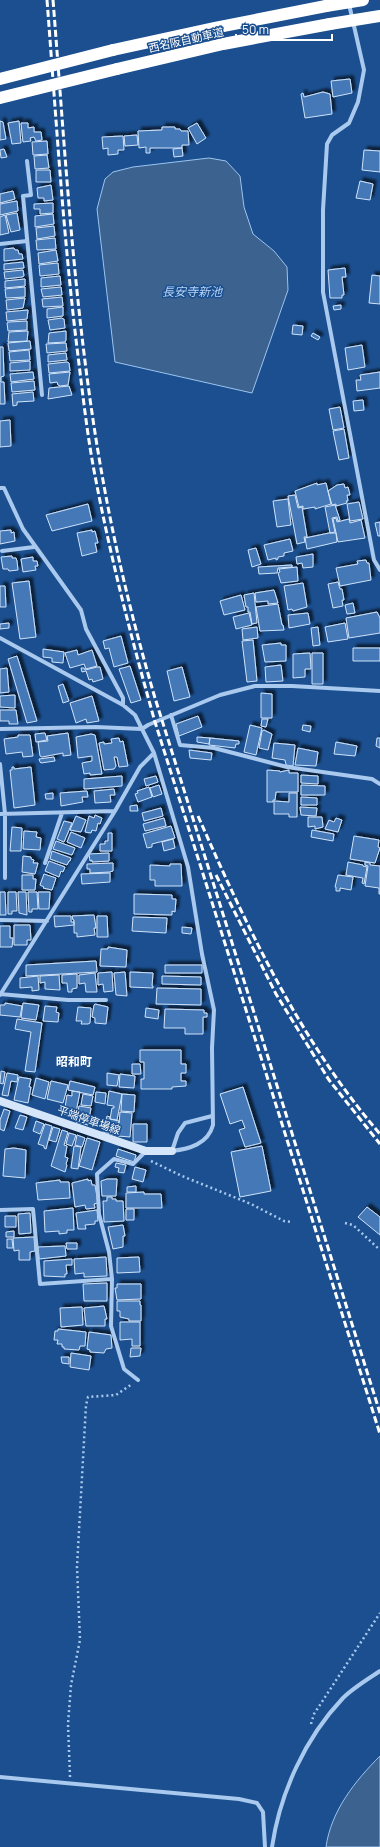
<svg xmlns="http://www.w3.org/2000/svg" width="380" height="1847" font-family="Manrope,'Noto Sans JP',sans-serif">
<defs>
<filter id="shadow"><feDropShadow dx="3.5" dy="-3.5" stdDeviation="1" flood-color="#0009"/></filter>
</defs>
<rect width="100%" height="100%" fill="#1b4f8f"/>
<path fill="#3c6290" stroke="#9cc4f0" d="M209,158L226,161L240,176L244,207L253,234L274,251L287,267L288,290L252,393L115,362L97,209L105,179L113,172L133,167Z
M380,1756V1847H326C331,1811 355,1781 380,1756Z"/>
<path fill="#4478b7" stroke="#cfe3fa" filter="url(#shadow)" d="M350,79L352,93L333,97L331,81Z
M323,92L330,94L332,114L305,118L301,94L303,93L304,97Z
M0,121L3,122L6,139L0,140Z
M19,121L21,143L12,144L8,123Z
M21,123H28V128L34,127V132H41L42,140L36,141L34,137L30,138L31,141L23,142Z
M197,123L206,138L197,144L188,128Z
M162,127H175V129H180L181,131H188L189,145H182V148H150V153H146V147L139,148L138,131L162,130Z
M137,135L138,145L125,146L124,136Z
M123,136L124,150H118V154L108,155V148L103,149L102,137Z
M47,141L48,154L33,155L32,142Z
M182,148L183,156L174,157L173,149Z
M4,149L7,157L1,158L0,150Z
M364,150L380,151V172L362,170Z
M47,155L49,168L35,169L34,156Z
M36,170H50L51,182H36Z
M360,181L373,184L370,200L356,198Z
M51,185L53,200L44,201V198H38L37,188Z
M13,191L15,199L0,203V194Z
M17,201L18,211L0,215V204Z
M53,203V213L40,214V209H34V204Z
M17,213L20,230L11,232L6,215Z
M53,214L54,224L35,227V216Z
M5,215L9,233L0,235V217Z
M54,226L55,236L37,239L36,228Z
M55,238L56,249L37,250L36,240Z
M14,248L15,250H18L19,254H22L23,259L4,261V249Z
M56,250L58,261L39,264L38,253Z
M23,262L24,268L4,270V264Z
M58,263L59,274L40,276L39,265Z
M345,268L346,277H342L344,295H342V298H330L328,270Z
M23,270L24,276L22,277L5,279L4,272Z
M372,275L380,276V304L369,303Z
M60,276L61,285L41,287V278Z
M25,279V286L5,288V281Z
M25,287V297L6,298L5,289Z
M61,287L62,295L43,297L41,289Z
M62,297L63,306L43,307L42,299Z
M25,298L23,308L7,310L6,300Z
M341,305V309L334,310L333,306Z
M63,307V316L47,318V309Z
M28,310L27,319L7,321L6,312Z
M62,318L63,319H64L65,328L50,330L48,320Z
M27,321V330L8,331L7,323L9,322Z
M293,325L303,326L302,335L292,334Z
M28,331L27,341L8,342L9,332Z
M66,331V340L65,342L48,343L49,333Z
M313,333L320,337L318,340L311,336Z
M30,341L31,349L9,351L8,343Z
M66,343L67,351L47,353L46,344Z
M362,345L365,367L348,370L345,348Z
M0,347H3L4,376L1,377V382H4L5,404H0Z
M29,350L30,360L10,361L9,352Z
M66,353L67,360L48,362V355Z
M30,361V370L10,371V363Z
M67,362L69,363L70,371L49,373L48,364Z
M33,372L34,379L11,382L10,374Z
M70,372L68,385L60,386L58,385L57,382L50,383L49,374Z
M380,372V388L357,391L356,380H361L360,375Z
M34,381L35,390L12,392L11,383Z
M69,386L72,395L48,399L49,388Z
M33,392L34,401L17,402V405L13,406L12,394Z
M363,400L364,410L354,411L353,401Z
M340,407L344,428L333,430L329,409Z
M10,420L11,446L0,447V421Z
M344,429L349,458L339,460L333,431Z
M317,483V485L326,483L331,504L315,509V507L303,509V506L299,507L295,491Z
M344,484L345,488L348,487L350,495H347L348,501H346L347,503L336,506V504L332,505L328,491L337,485Z
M295,495L298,508L302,507L307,537H304L305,542L297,544L288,496Z
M288,499L291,525L277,527L273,501Z
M359,502L363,519L350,521L347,504Z
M88,504L92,521L52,531L46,515Z
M335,505L340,520L338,521L337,517L332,518L335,532L330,533L325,507Z
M336,518L337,522L349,519L350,523L361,520L365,538L338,542L333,519Z
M380,522V536H378L375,523Z
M11,530V533L14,532L15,541L0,544V531Z
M92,530V532L95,531L98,543H95L97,552L82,556L77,533Z
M329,533H336L337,542L307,549L305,538Z
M290,539L293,551L284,553V556L278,557V559L276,560V558L268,560L264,545Z
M256,548L261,564L252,567L248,550Z
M313,554V567L303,568L302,563L297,564L296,557Z
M12,556V558H16L17,561L18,570L9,571L8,569H3L1,557Z
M33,557V561H37L38,566H35L36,570L23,572L21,559Z
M366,560L367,563H369L371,580L340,586L336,568L358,564L357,561Z
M292,565V567L278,568L277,573L259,574L258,567Z
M297,567L298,581L281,583L278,573L280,572L279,569Z
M29,581L36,637L20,639L12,583Z
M338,582L340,589H342L344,600H342L343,606L333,608L328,584Z
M303,583L307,607L293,611L292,609L288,610L284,586Z
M0,586H5L6,607H0Z
M274,590L278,603L268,604V601L256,602L255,593Z
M254,593L257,623L252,624L250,612H248V607H246L244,595Z
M241,595L245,610L224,615L220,601Z
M353,603L355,613L347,614L345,605Z
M278,604L282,625H283L284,630L260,631L256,607Z
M377,612L380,618V633L349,638L346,618Z
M249,613L252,625L236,629L233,617Z
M308,613L310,624L289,628L288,615Z
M9,623V628L0,629V624Z
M345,623L348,639L328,642L325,627Z
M257,627L258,638L243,640L242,629Z
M318,627L320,645L313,646L311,628Z
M121,636L128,663L114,667L109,648L105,649L103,641Z
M253,640L257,681L247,682L242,641Z
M281,643V645H286V661L265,662L262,645Z
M353,648H380V661H353Z
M43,649L64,652L63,663L52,662V658L43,657Z
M77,650L78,655L92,650L97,666L86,669L84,664L70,668L65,653Z
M310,653L311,669H305V677L293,678V654Z
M312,653H323V684H312Z
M17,656L37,721L27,723L8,659Z
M281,665L283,681L266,682L265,667Z
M130,666L141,700L131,703L119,669Z
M97,667H100L103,679L93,682L92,679L89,680L86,671L82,672L81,668H84L85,670Z
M182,667L190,697L174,701L167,671Z
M7,668L9,692L0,693V669Z
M63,684L69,701L63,703L58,686Z
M261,693L272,694V718H261Z
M15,695V708L0,707V696Z
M92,696L99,721L87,723L86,719L76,723L70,703Z
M0,710H16L18,724H9V721H0Z
M198,716L202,727L179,736L176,724Z
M262,719H268L266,727L261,726Z
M250,725L262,728L256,755L244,752Z
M303,725L311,726L310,732L302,730Z
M264,730L272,734L268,750L259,748L262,731Z
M45,733L47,740L36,742L35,734Z
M68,733L71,755L63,756V753L42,757L40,756L38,742L48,741L47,736Z
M91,734L95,735L102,774L90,775V773L84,774L82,763L92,761V756L78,758L76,737Z
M18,735H30L33,756L23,757L22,752L6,754L4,739L18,737Z
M197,737L210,738L209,744L197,742Z
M119,738L120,742L123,741L128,766L119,767L117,757H114L116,766L114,769L104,770L99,743L104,742V744L112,743L111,739Z
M210,738L239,741V744H236L235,748L209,745Z
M377,738H380V748L376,746Z
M336,742L357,746L355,756L334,754Z
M274,743L295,745L293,766L286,765L285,760L272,758Z
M298,748L318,752L316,766L295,765Z
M189,750L212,753L211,760L190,758Z
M54,757L55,761L41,763L40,762L39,759Z
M12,767H14V769L31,767L35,805L14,808L10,770H12Z
M267,770L280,771V772L289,770V773H298V792H276L275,800H273V802H267Z
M301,775L318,776V784L301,783Z
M122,776V786L84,789V779Z
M156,776L158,782L146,786L144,779Z
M159,785L162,794L153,797L150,788Z
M301,785L325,786V795H301Z
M149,787L152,797L138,802L135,794L138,793L137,791Z
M114,789L115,795H110L111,802L95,803L94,791Z
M87,791L88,797H82L83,802L61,806L60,793Z
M53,793V799H46L45,794Z
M289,793H297V817H289V814H274V801L289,802Z
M301,797L317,798V805H301Z
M137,805L138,811H130V806Z
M300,807L317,808L316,816L301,815Z
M161,808L163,816L144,821L142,813Z
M95,815L102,818L100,824L98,823L96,831L92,830L91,833L85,832L89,816L94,818Z
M76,816L86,820L81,832L70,830Z
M308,817H322L323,827L315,829V826L308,827Z
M164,818L166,826L145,831L143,824Z
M336,818L342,820L338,832L325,829L329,820L334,822Z
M64,821L72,823L64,842L57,839Z
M171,826L175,838L152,844V847L147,848L143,834Z
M12,827L22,828L21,851H10Z
M312,830L334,834L333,841L311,837Z
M24,831L37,832L36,837L41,838L40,850L23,849Z
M71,832L85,838L81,848L67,842Z
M108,833H112V851H100V844H105V841H108Z
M354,836L379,840L378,847L380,848L375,863L350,859Z
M173,839L175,848L164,851L162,842Z
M56,841L75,848L72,855L53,849Z
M52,851L71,858L70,861H69L67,865L50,859Z
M109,853V861L92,862V860L90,861L89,854Z
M23,856L31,857V859L34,860L33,863H38L35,874L22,872Z
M49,861L65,867L63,872L61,871L59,877L45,871Z
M348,862L363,865V866L367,867L364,884L362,883L363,878L346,875Z
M365,862L370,863V865L380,866V894H379V888L365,886L368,866L365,865Z
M113,863V871L110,872L90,873V869H87V864Z
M170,864H181L182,886H155V880H150V865L170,866Z
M110,873V882L82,884L81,874Z
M44,874L56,878L52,890L43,888L44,887L40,885Z
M22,875H33V879H36L35,890H22Z
M338,875L353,877L351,890L340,888V891H336V887H335Z
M0,892H5L6,915H0Z
M8,892H16L17,911H12V914H8Z
M18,892H26L27,915L19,913Z
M28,892H37L38,909H32V912H29Z
M38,892H50L49,909H39Z
M134,894L172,895V899H176L175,912L172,911V915L134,914Z
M94,915L96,928H94L95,935L77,937V933H74V920H73L72,916Z
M54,916H71V922H74V925L55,927Z
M97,916H107L108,937H97Z
M133,917L167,918L166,933L132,931Z
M14,925H30L31,940H27V945H14Z
M0,926H10V938H13L12,947H0Z
M182,927L192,928L191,934L182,933Z
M108,947L127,950L126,967L100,966L101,949H108Z
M96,961L97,972L26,976V965Z
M165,965H202V973H165Z
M112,972L113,991L104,992L103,984L98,985V973Z
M125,972L127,996L116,995L114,973Z
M130,972L153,973L152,986H153V988L130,987Z
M95,973L97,992H86L85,983L79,984V975Z
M77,974V988L72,989V992H68L67,983H62V975Z
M59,975L60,990L45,989V982L40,983V976Z
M38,976L39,990L32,991V987L20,988V978Z
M162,976L201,977V985L162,984Z
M157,988L201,989V1005L156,1004Z
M5,1003L22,1006L20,1017L0,1015V1005H5Z
M23,1003L39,1005L36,1020L21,1018Z
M95,1004L108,1007L106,1024L95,1023V1018L92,1017L94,1005Z
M45,1006L57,1007L56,1012L59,1013L58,1022L43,1021Z
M78,1007L91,1008L90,1023L88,1024H81L82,1021H76Z
M146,1008L159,1010L158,1019L145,1017Z
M165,1009L204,1010V1013H207V1017H203V1034H185V1028H164Z
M17,1019L42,1023L35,1072L25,1071L31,1032L15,1029Z
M140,1050H181V1064H186V1073H181V1081H186V1086L172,1087V1089H141V1079H144V1062H140Z
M132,1064H140L141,1074H132Z
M1,1071L5,1072L3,1084L0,1083Z
M7,1073L18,1075L17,1082L11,1081L8,1096L2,1095Z
M107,1073L119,1075L117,1086L107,1085Z
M120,1074L135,1076L134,1088L119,1087Z
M19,1077L31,1079L29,1087H31L28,1103L14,1100Z
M36,1078L49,1082L45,1099L32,1095Z
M51,1081L68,1085L63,1103L47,1099Z
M70,1081L95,1087L93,1095L68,1090Z
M243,1087L261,1143L245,1147L239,1130L245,1128L242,1120L230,1124L220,1094Z
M72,1091L80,1092L75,1117L64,1114L67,1095L72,1096Z
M109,1091L122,1094L117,1120L110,1119L112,1108H114V1106L107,1105Z
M96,1092L106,1093L105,1104L95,1102Z
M83,1094L93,1096L91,1106L81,1105Z
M122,1094L135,1095L134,1112L121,1111Z
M79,1106L91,1108L88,1125L76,1122Z
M4,1109L10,1111L4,1131L0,1129V1120Z
M120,1112L132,1113L130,1137L118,1136Z
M20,1115L27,1117L23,1130L15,1128Z
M107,1116L110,1117V1119L119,1121L116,1135L103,1132Z
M36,1121L44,1124L40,1134L33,1131Z
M45,1124L52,1126L46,1149L44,1148V1146L38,1144Z
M133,1124H147V1142H133Z
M53,1127L60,1129L56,1142L49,1140Z
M62,1130L68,1132L64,1145L67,1146L65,1157L68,1158L66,1164L67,1165L65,1172L51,1166Z
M69,1133L76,1135L72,1146L66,1144Z
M77,1135L85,1138L82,1147L75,1145Z
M87,1138L100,1142L92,1170L79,1166Z
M74,1146L81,1147L78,1169L71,1168Z
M262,1146L271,1191L240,1197L231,1152Z
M14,1148L26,1150L25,1178L3,1176L5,1149Z
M118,1149L136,1155L134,1162L116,1156Z
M116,1163L126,1165L124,1173L118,1172L119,1168L115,1167Z
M135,1167L146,1170L143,1182L132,1179Z
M88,1179V1181L91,1180L92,1185H95L98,1203L94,1204L95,1208L86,1209L85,1205L75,1207L72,1183Z
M107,1179H117L116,1196H102L101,1181Z
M60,1180V1182H69L70,1198L38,1200L36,1183Z
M136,1186V1192H127V1187Z
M144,1192V1194H161L162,1208H126V1193Z
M107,1197H112V1199H116V1201H123L124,1221L104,1222L103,1201H107Z
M367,1207L380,1217V1235L358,1217Z
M73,1208L74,1230H67V1233L59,1234V1231L45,1232L44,1211Z
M126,1209H134V1220H126Z
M97,1210L98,1221H95V1224L85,1225L86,1229H78L76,1213Z
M30,1213L31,1233L19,1234L18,1214Z
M5,1216H16V1227H5Z
M123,1225L125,1236H123V1247L113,1249L108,1227Z
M14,1231V1237H6V1232Z
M34,1237L35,1251L30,1252V1260H19V1250L14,1251L13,1238Z
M7,1239H12L13,1248H7Z
M66,1243H77V1249H67Z
M63,1246H65L66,1256L39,1259L38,1247Z
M106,1257L107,1276L84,1277V1273L75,1274L74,1259Z
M139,1257L140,1272L117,1273V1258Z
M72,1259V1265H66L67,1274H65V1277L44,1276V1261Z
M107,1283V1301H84L83,1284Z
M117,1284H141V1299L117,1300L115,1288H117Z
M117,1301H140V1305H141V1321H129V1319L120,1317V1311H117Z
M104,1306L107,1319H105V1326H86L84,1308Z
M82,1307L83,1325L61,1327L60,1308Z
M120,1322H140V1346H132V1339L120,1340Z
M58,1329L86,1332L85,1346H80L79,1350L64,1349V1347H62V1344H57L58,1340H54L55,1331H58Z
M89,1332L111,1335L112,1348L106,1349L104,1353L90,1352V1350L87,1349Z
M131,1348H141L140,1356L130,1357Z
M71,1353L91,1356L89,1370L70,1367Z
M61,1357H69V1364L62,1363Z"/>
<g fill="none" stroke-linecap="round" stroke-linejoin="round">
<path stroke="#a9c9ee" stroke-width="2.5" stroke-dasharray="2 3" stroke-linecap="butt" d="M151,1161L182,1176L251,1204L284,1221L291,1222
M345,1223L353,1225L380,1250
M311,1724L314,1714L380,1613
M70,1777L68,1724L71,1685L80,1640L77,1567L86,1405L88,1397L116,1395L132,1384"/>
<path stroke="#a9c9ee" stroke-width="4" d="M349,4L364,70L358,102L349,123L332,135L327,144L323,210V292L374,560L380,570
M27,161L31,195L23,196L42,395
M0,244L27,241
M0,488H4L23,529L81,610L86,629L123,698V705
M2,551L34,547
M0,638L123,705L135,715L154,753L188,867L202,954L214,1010L212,1048L213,1125C208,1144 189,1149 172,1151L178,1133L185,1123L212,1116
M171,715L180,745L214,748L287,767L372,779L380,784
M0,729L96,727L142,729L148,725L220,695L255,686H292L380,691
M0,764L5,814V878
M0,814L115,811
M45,863L62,813
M0,920L47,921
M0,994L68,1000H106
M0,995L115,811L140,767L154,753
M0,1210L33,1209L40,1284L112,1279
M138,1380L124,1369L111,1326L112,1279L109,1252L99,1214L97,1174L114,1159L133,1164L146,1151
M0,1777L239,1799L257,1803L263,1812L265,1847
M272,1847C280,1793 305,1738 343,1698C353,1688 368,1679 380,1671"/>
<path stroke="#d6e6fa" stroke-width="8" d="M0,1101L146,1151H172"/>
<path stroke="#fff" stroke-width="12" d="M113,50L214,28L326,6
M117,69L223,44L330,24"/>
<path stroke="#fff" stroke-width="3" stroke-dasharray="7 3" stroke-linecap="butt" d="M47,0C56,116 63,232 77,348C82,387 86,426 93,465C109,552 131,637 155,722L380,1434
M53,0C67,174 76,351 111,522C123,581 138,640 155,698L380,1413
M198,816C247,927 300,1041 380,1134
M216,875L276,994L329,1080L380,1144"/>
<path stroke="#fff" stroke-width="12" d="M326,6L363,0
M330,24L380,16
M0,79L113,50
M0,98L117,69"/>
</g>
<g text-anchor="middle" stroke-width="3" stroke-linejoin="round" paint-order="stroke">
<g font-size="11" fill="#fff" stroke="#1b4f8f">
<text transform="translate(186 40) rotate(-13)" y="4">西名阪自動車道</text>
<text transform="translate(89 1120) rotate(19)" y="4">平端停車場線</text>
</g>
<g font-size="12" font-style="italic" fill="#b5d3f5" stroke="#1b4f8f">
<text x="192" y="296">長安寺新池</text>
</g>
<g font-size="12" font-weight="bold" fill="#fff" stroke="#1b4f8f">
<text x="74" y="1066">昭和町</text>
</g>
</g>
<path d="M236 34v6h96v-6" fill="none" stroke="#ffffff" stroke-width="2"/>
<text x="242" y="34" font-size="12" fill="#ffffff" stroke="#1b4f8f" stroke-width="3" paint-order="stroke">50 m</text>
</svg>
